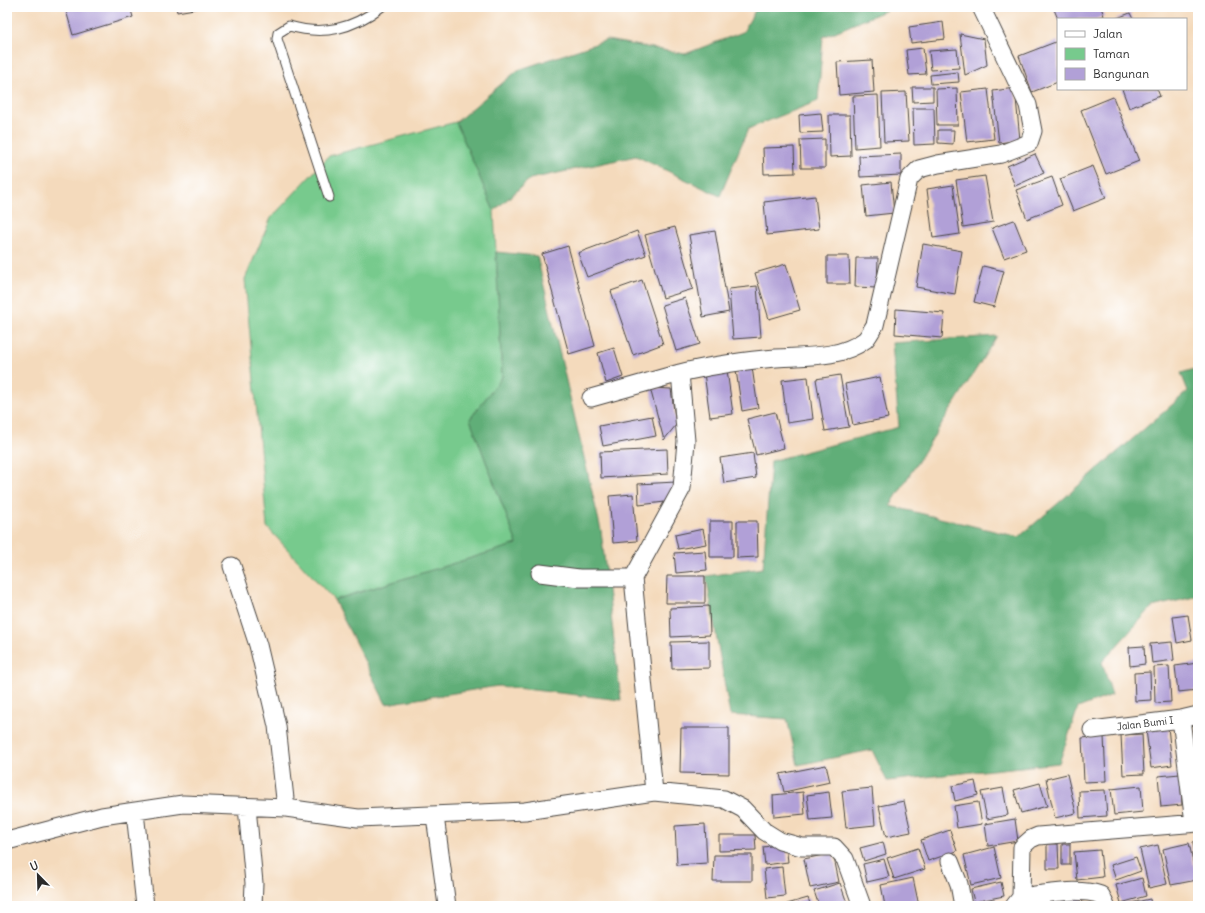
<svg xmlns="http://www.w3.org/2000/svg" width="1205" height="913" font-family="Delius,sans-serif">
<rect width="100%" height="100%" fill="#fff"/>
<filter id="ink" filterUnits="userSpaceOnUse"><feTurbulence type="fractalNoise" baseFrequency=".025" numOctaves="2"/><feDisplacementMap in="SourceGraphic" scale="8" xChannelSelector="R" yChannelSelector="G"/><feConvolveMatrix kernelMatrix="1 2 1 2 8 2 1 2 1" color-interpolation-filters="sRGB"/></filter>
<filter id="wash" filterUnits="userSpaceOnUse"><feTurbulence type="fractalNoise" baseFrequency=".012" numOctaves="4" result="noise"/><feDisplacementMap in="SourceGraphic" scale="16" xChannelSelector="R" yChannelSelector="G"/><feGaussianBlur stdDeviation="0.9" result="paint"/><feColorMatrix in="noise" values="0 0 0 0 0 0 0 0 0 0 0 0 0 0 0 0 0 1.4 0 .05"/><feComposite in="paint" operator="in"/></filter>
<g filter="url(#wash)">
<rect width="100%" height="100%" fill="#f4dabc"/>
<path fill="#77ca8d" stroke="#517a5c" d="M456,122L494,211L502,377L470,419L517,544L334,600L267,527L245,279L271,218L329,156Z"/>
<path fill="#61ae78" stroke="#466c52" d="M757,7H888L887,10L823,37L818,101L748,129L720,196L636,156L530,179L494,211L456,122L518,70L607,40L685,54L743,32Z
M496,252L537,256L601,530L621,700L498,686L386,704L334,600L517,544L470,419L502,377Z
M997,336L890,506L1019,537L1188,391L1181,373L1198,368V596L1152,607L1102,662L1112,695L1078,708L1059,763L887,781L872,750L798,765L787,719L730,715L706,576L763,568L771,461L899,427L892,343Z"/>
<g id="blocks">
<path fill="#b1a0d7" d="M65,7H130L133,17L73,35Z
M176,7H200V8L177,12Z
M1053,7H1101L1104,16L1096,19H1058Z
M1130,13L1133,19H1115Z
M943,22L945,39L911,43L909,27Z
M960,34L984,39L987,65L965,75Z
M1058,41V82L1032,92L1019,56Z
M923,48L926,74L909,75L906,50Z
M957,49L959,68L931,70L929,51Z
M872,60L874,92L839,95L837,62Z
M958,72L959,82L931,84L930,75Z
M912,87H933V101L913,102Z
M957,88L958,125H937L936,89Z
M1015,88L1020,140L999,143L993,91Z
M988,89L994,139L967,142L961,92Z
M1122,89H1157L1160,96L1129,108Z
M906,92L909,141L884,142L882,93Z
M878,95L880,146L855,148L853,96Z
M1113,97L1139,161L1106,174L1081,110Z
M913,108H934L935,144L914,145Z
M821,113L823,132L800,133L799,115Z
M829,115H850L851,156L830,157Z
M938,130H954L953,144L938,143Z
M825,139V168H801L800,140Z
M794,147L795,173L764,174L763,148Z
M901,154V175L860,177L859,156Z
M1035,154L1044,173L1015,186L1007,166Z
M1093,166L1106,198L1073,211L1060,179Z
M985,176L993,222L963,227L956,180Z
M1052,177L1062,205L1027,219L1016,190Z
M891,182L894,213L866,216L863,185Z
M953,185L960,234L933,238L927,189Z
M815,196L819,229L767,235L764,202Z
M1014,220L1026,250L1004,258L992,228Z
M675,227L693,289L663,298L645,235Z
M637,231L646,255L587,277L578,253Z
M715,231L729,312L703,317L689,235Z
M923,244L962,251L955,294L916,287Z
M568,246L595,346L569,354L542,254Z
M827,256H849L850,284H827Z
M856,258H878L877,288L855,287Z
M786,264L800,310L769,319L755,273Z
M983,266L1004,271L994,307L974,302Z
M642,280L663,344L633,355L611,291Z
M757,286L761,337L733,339L729,289Z
M685,298L700,344L676,351L662,305Z
M896,309L944,313L942,338L895,334Z
M614,348L623,377L606,383L598,353Z
M752,367L758,408L742,411L736,370Z
M727,370L733,414L710,417L704,373Z
M840,375L849,427L825,431L816,379Z
M808,377L813,419L787,423L782,380Z
M880,377L888,418L853,425L845,384Z
M650,388L671,389L676,425L664,440Z
M775,412L784,448L756,455L747,419Z
M652,416L656,436L603,446L599,426Z
M667,449L668,474L601,478L600,452Z
M753,453L756,478L724,483L720,458Z
M676,482L665,502L639,505L638,484Z
M633,494L637,541L613,543L609,496Z
M710,521H733V557H710Z
M737,521H757L758,557L737,558Z
M703,529L706,544L678,549L675,535Z
M705,551L707,570L676,573L674,553Z
M667,576H705V603H666Z
M709,606L710,635L671,637L670,608Z
M1188,615L1192,640L1177,643L1173,617Z
M709,641V668L672,669L671,642Z
M1172,642L1174,660L1152,663L1150,644Z
M1144,646L1145,664L1130,666L1129,647Z
M1198,663V690L1178,692L1175,666Z
M1169,666L1171,702L1155,703L1154,667Z
M1150,672L1151,700L1135,701L1134,673Z
M1168,727L1172,765L1151,768L1146,730Z
M681,728H729V774L680,773Z
M1142,734L1144,774L1123,775L1121,735Z
M1104,736L1106,781L1084,782L1082,738Z
M826,765L830,782L784,792L780,774Z
M1067,774L1076,813L1055,818L1046,779Z
M1180,774L1182,805L1161,807L1158,776Z
M975,781L978,795L955,801L952,786Z
M1040,783L1047,806L1021,813L1014,790Z
M1141,786L1143,812L1114,815L1111,789Z
M872,788L875,825L846,828L842,791Z
M1003,788L1008,815L987,819L981,792Z
M1105,790L1107,816L1080,818L1079,791Z
M803,792L805,814L774,817L773,795Z
M829,792L832,818L810,820L807,795Z
M904,801L911,832L886,837L879,806Z
M978,802L982,824L957,828L954,806Z
M1015,819L1018,841L988,846L985,824Z
M705,824L707,863L677,865L675,826Z
M950,830L957,851L928,861L921,840Z
M719,835H755L756,850L719,851Z
M1198,841V869H1197L1193,842Z
M883,842L886,854L864,861L860,848Z
M1189,843L1197,880L1171,885L1163,849Z
M786,844L788,862L765,865L763,847Z
M1047,844H1058L1059,869H1047Z
M1062,844H1070V865H1062Z
M1158,845L1167,884L1149,888L1140,849Z
M994,847L1001,878L971,885L964,855Z
M918,848L925,869L894,879L887,858Z
M1100,850L1103,877L1077,880L1074,852Z
M833,853L839,882L810,888L804,859Z
M714,855H752V881H713Z
M1136,857L1141,871L1116,880L1111,865Z
M884,859L889,877L867,882L863,864Z
M782,867L785,896L767,898L764,869Z
M913,878L919,906H885L881,885Z
M1142,878L1146,896L1121,903L1116,885Z
M1001,882L1004,896L974,902L971,889Z
M840,883L848,906H819L814,891Z
M1082,893L1083,906H1063L1062,896Z
M808,898L811,906H787V904Z
M1150,899L1151,906H1121V905Z"/>
</g>
</g>
<g filter="url(#ink)">
<use href="#blocks" fill-opacity="0" stroke="#494541" stroke-width="1"/>
<g fill="none" stroke-linecap="round" stroke-linejoin="round">
<g stroke="#494541" stroke-width="11">
<path id="lane" d="M329,197L277,39L278,33L289,26C324,36 352,29 381,7"/>
</g>
<g stroke="#494541" stroke-width="19">
<path id="street" d="M591,398L680,373
M232,566L258,645L277,726L286,808
M540,573L579,578H633
M1181,719L1194,823
M1092,730L1181,719L1198,715
M654,792L633,578L682,488L686,441L680,373C708,366 736,362 765,359C797,355 837,361 865,340C869,336 872,329 875,325L909,179L919,169L938,164L1001,154L1029,143L1033,131L1028,105L981,7
M247,807L254,883L253,906
M135,812L145,906
M435,816L447,906
M7,841L102,816L183,804L286,808L358,818L525,811L654,792L724,799L743,809L764,831L780,841L802,847H834L845,859L862,906
M950,861L959,884L963,906
M1021,897C1046,894 1076,887 1101,895L1106,906
M1014,906L1021,897L1022,847L1031,839L1038,836L1198,823"/>
</g>
<use href="#lane" stroke="#fff" stroke-width="9"/>
<use href="#street" stroke="#fff" stroke-width="17"/>
</g>
</g>
<g text-anchor="middle" stroke-width="3" stroke-linejoin="round" paint-order="stroke">
<g font-size="10" fill="#2b2b2b" stroke="#fff">
<text transform="translate(1145 723) rotate(-7)" y="4">Jalan Bumi I</text>
</g>
</g>
<rect width="1205" height="913" fill="none" stroke="#fff" stroke-width="24"/>
<rect x="1057" y="18" width="130" height="72" fill="#ffffff" stroke="#aaaaaa"/>
<rect x="1065" y="31" width="20" height="6" fill="#ffffff" stroke="#aaaaaa"/>
<text x="1093" y="38" font-size="12" fill="#2b2b2b">Jalan</text>
<rect x="1065" y="48" width="20" height="12" fill="#77ca8d" stroke="#aaaaaa"/>
<text x="1093" y="58" font-size="12" fill="#2b2b2b">Taman</text>
<rect x="1065" y="68" width="20" height="12" fill="#b1a0d7" stroke="#aaaaaa"/>
<text x="1093" y="78" font-size="12" fill="#2b2b2b">Bangunan</text>
<g transform="translate(38 875) rotate(337)" stroke="#ffffff" stroke-width="3" paint-order="stroke">
<path d="M0-3L7 15L0 10L-7 15Z" fill="#2b2b2b"/>
<text y="-6" font-size="11" font-weight="bold" text-anchor="middle" fill="#2b2b2b">U</text>
</g>
</svg>
